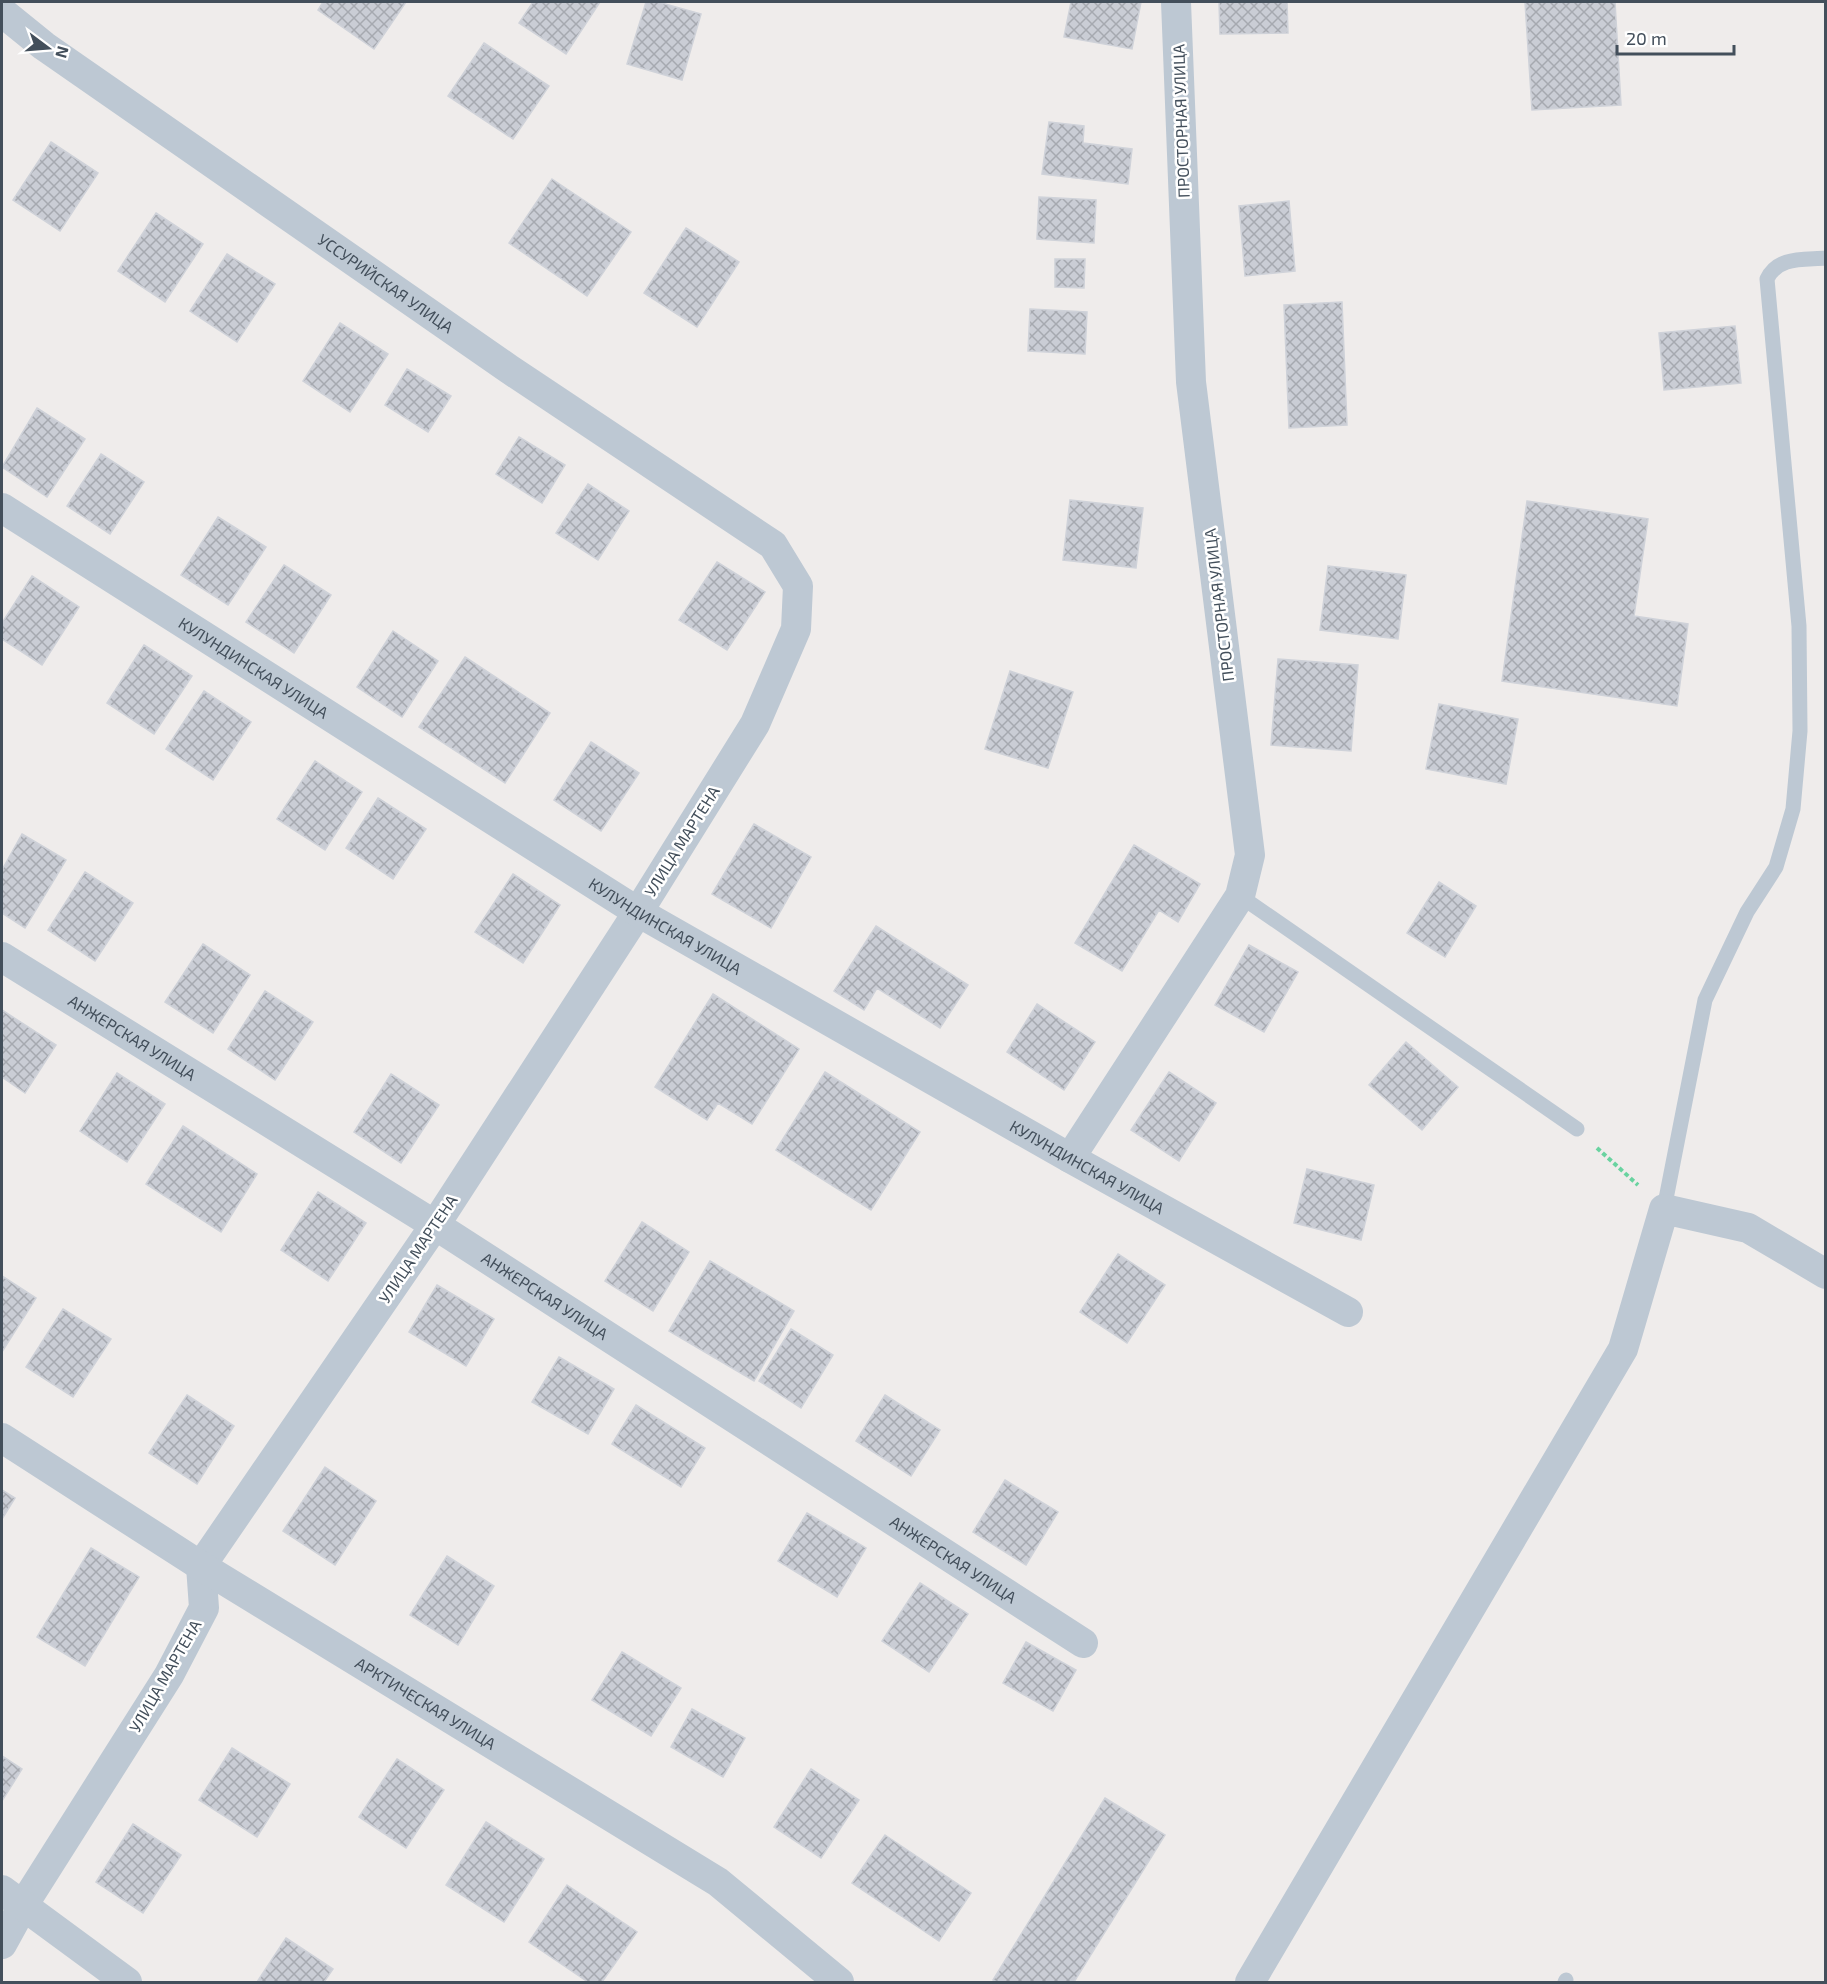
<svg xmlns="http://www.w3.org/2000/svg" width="1827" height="1984" font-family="'Exo 2',sans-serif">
<defs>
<pattern id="building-cross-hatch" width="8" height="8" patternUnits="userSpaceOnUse" patternTransform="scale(1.5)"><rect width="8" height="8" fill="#cacdd5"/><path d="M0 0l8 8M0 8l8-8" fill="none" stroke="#a6a9b0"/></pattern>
</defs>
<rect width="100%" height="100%" fill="#efeceb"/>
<path fill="url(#building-cross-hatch)" stroke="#cfd2d9" stroke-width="1.5" d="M323,2H406L374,49L318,10Z
M533,2H600L566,54L519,23Z
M646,2H658L701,14L682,80L627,64Z
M1071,2H1141L1132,49L1064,37Z
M1219,2H1287L1288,33L1220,34Z
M1525,2H1615L1621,105L1532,110Z
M484,43L549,86L513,139L448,96Z
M1049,122L1084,126L1083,143L1132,149L1128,184L1042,174Z
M51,142L98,173L60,231L13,200Z
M552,179L631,232L587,296L509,243Z
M1039,197L1096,200L1094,243L1037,239Z
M1289,201L1295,271L1245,276L1239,206Z
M156,213L203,244L165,302L118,271Z
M686,228L739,262L697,327L644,293Z
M227,254L275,284L237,342L190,311Z
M1055,259H1085L1084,288L1055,287Z
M1342,302L1347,425L1289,428L1284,305Z
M1030,309L1087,312L1085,354L1028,351Z
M340,323L388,354L350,412L303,381Z
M1735,326L1741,383L1664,390L1659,333Z
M407,369L451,396L428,432L385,405Z
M37,408L85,439L47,497L2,467Z
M519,437L565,465L542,503L496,474Z
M101,454L144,482L110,534L67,506Z
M588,484L629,511L598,560L556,533Z
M1070,500L1143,508L1136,568L1063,560Z
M1527,501L1648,519L1634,616L1688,624L1677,706L1502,681Z
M218,517L266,547L228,605L181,575Z
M717,562L765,592L727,650L679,620Z
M284,565L331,595L294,653L246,622Z
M1328,566L1406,575L1398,639L1320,630Z
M32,576L79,607L42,665L2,639V623Z
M393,631L438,661L402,717L357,687Z
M144,645L192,676L154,734L107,703Z
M465,657L550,713L505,783L419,727Z
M1278,659L1358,665L1351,751L1271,745Z
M1010,671L1073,692L1048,768L985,749Z
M204,691L251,722L213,780L166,749Z
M1439,704L1518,719L1506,784L1426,769Z
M591,742L639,773L601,831L554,800Z
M315,761L362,792L325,850L277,819Z
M378,798L426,829L393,879L346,848Z
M754,824L811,857L771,928L712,894Z
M22,834L66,860L25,928L2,913V870Z
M1134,845L1200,884L1178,922L1159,910L1122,971L1075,943Z
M85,872L133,903L95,961L48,930Z
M513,874L560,905L523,963L475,932Z
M1439,882L1476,906L1445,957L1407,933Z
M876,926L968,985L940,1028L877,988L864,1010L834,991Z
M203,944L250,975L213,1033L165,1002Z
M1249,945L1298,972L1264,1032L1215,1005Z
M265,991L313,1022L275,1080L228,1049Z
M713,994L799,1049L752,1124L718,1103L707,1120L655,1087Z
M1037,1004L1095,1042L1064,1090L1007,1052Z
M2,1010L56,1045L25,1093L2,1077Z
M1406,1042L1458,1087L1422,1130L1369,1085Z
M825,1072L920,1132L871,1210L776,1150Z
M1169,1072L1216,1103L1179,1161L1131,1130Z
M117,1073L165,1104L127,1162L80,1131Z
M391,1074L439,1105L401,1163L354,1132Z
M183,1126L257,1174L221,1232L146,1184Z
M1307,1169L1374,1185L1361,1240L1294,1223Z
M318,1192L366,1223L328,1281L281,1250Z
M642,1222L689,1252L653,1311L605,1281Z
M1118,1254L1165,1285L1127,1343L1080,1312Z
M710,1261L794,1311L754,1381L669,1331Z
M2,1276L36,1298L2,1352Z
M437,1285L494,1319L466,1366L409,1332Z
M63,1309L111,1339L73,1397L26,1367Z
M791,1329L833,1355L801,1408L759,1381Z
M559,1357L614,1389L588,1434L532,1402Z
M187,1395L234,1426L197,1484L149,1453Z
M885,1395L940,1430L911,1476L856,1441Z
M636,1405L705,1448L681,1487L612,1444Z
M325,1467L376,1501L335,1565L283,1531Z
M1005,1480L1058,1512L1026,1565L973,1532Z
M2,1490L15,1498L2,1519Z
M807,1513L866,1548L837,1597L778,1561Z
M91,1548L139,1577L85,1666L37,1637Z
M447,1556L494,1586L458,1645L410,1615Z
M920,1583L968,1614L929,1672L882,1641Z
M1026,1642L1076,1670L1053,1711L1003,1683Z
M622,1652L681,1688L651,1736L592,1700Z
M692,1709L745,1738L723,1777L671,1747Z
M232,1748L290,1784L257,1837L199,1800Z
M2,1756L22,1769L2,1801Z
M397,1759L444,1790L406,1848L359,1817Z
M811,1769L859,1800L821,1858L774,1827Z
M1105,1798L1165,1835L1074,1982H997L993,1980Z
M486,1822L544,1859L504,1922L446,1885Z
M133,1824L181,1855L143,1913L96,1882Z
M885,1835L971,1893L939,1941L852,1883Z
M567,1885L637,1932L602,1982H588L529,1942Z
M286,1938L333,1969L324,1982H257Z"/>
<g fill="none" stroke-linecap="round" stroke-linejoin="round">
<path stroke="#69d3a0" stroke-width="4" stroke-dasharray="4.5 3" stroke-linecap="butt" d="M1597,1148L1638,1185"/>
<path stroke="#bdc8d3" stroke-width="15" d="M1240,896L1577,1129
M1664,1209L1705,1000L1747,912L1776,867L1793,809L1800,731L1799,626L1767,279C1778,256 1803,260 1826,258
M1565,1982L1566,1980"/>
<g stroke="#bdc8d3" stroke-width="30">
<path id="s1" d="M2,12L44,46L509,369L773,545L798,586L796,629L755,724L638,912L435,1225L201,1566L204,1608L169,1675L24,1904L2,1944"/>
<path id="s2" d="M2,508L638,912L1070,1158L1348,1312"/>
<path id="s3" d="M2,957L435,1225L1083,1643"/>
<path d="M1070,1158L1240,896L1250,855L1191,382L1176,2"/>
<path id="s4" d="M2,1438L201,1566L718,1882L839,1982"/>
<path d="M2,1890L127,1982"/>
<path d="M1250,1982L1623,1349L1664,1209L1748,1228L1826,1274"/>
</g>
</g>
<g text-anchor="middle" stroke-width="5" stroke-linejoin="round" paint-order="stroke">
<g font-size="16" fill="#434f5b" stroke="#fff">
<text transform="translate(1181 121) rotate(-92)" y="6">ПРОСТОРНАЯ УЛИЦА</text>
<text dy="6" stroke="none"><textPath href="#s1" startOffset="470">УССУРИЙСКАЯ УЛИЦА</textPath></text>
<text transform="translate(1219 605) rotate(-97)" y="6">ПРОСТОРНАЯ УЛИЦА</text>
<text dy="6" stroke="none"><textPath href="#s2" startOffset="298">КУЛУНДИНСКАЯ УЛИЦА</textPath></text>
<text transform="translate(682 841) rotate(-58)" y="6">УЛИЦА МАРТЕНА</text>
<text dy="6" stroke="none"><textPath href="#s2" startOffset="784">КУЛУНДИНСКАЯ УЛИЦА</textPath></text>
<text dy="6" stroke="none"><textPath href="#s3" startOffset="153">АНЖЕРСКАЯ УЛИЦА</textPath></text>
<text dy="6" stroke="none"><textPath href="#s2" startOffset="1270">КУЛУНДИНСКАЯ УЛИЦА</textPath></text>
<text transform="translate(418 1249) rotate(-56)" y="6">УЛИЦА МАРТЕНА</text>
<text dy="6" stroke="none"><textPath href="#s3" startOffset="640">АНЖЕРСКАЯ УЛИЦА</textPath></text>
<text dy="6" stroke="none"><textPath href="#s3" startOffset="1126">АНЖЕРСКАЯ УЛИЦА</textPath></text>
<text transform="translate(165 1676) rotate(-60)" y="6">УЛИЦА МАРТЕНА</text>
<text dy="6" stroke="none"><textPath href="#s4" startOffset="500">АРКТИЧЕСКАЯ УЛИЦА</textPath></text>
</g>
</g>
<rect width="1827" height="1984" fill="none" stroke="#434f5b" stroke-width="6"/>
<g transform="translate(48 48) rotate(106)" stroke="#ffffff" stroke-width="4.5" paint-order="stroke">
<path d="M0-4.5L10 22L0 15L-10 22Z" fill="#434f5b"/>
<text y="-9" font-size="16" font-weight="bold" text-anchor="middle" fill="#434f5b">N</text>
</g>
<path d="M1617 45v9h117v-9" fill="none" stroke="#434f5b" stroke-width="3"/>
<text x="1626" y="45" font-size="18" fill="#434f5b" stroke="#ffffff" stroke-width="4.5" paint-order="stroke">20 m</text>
</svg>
